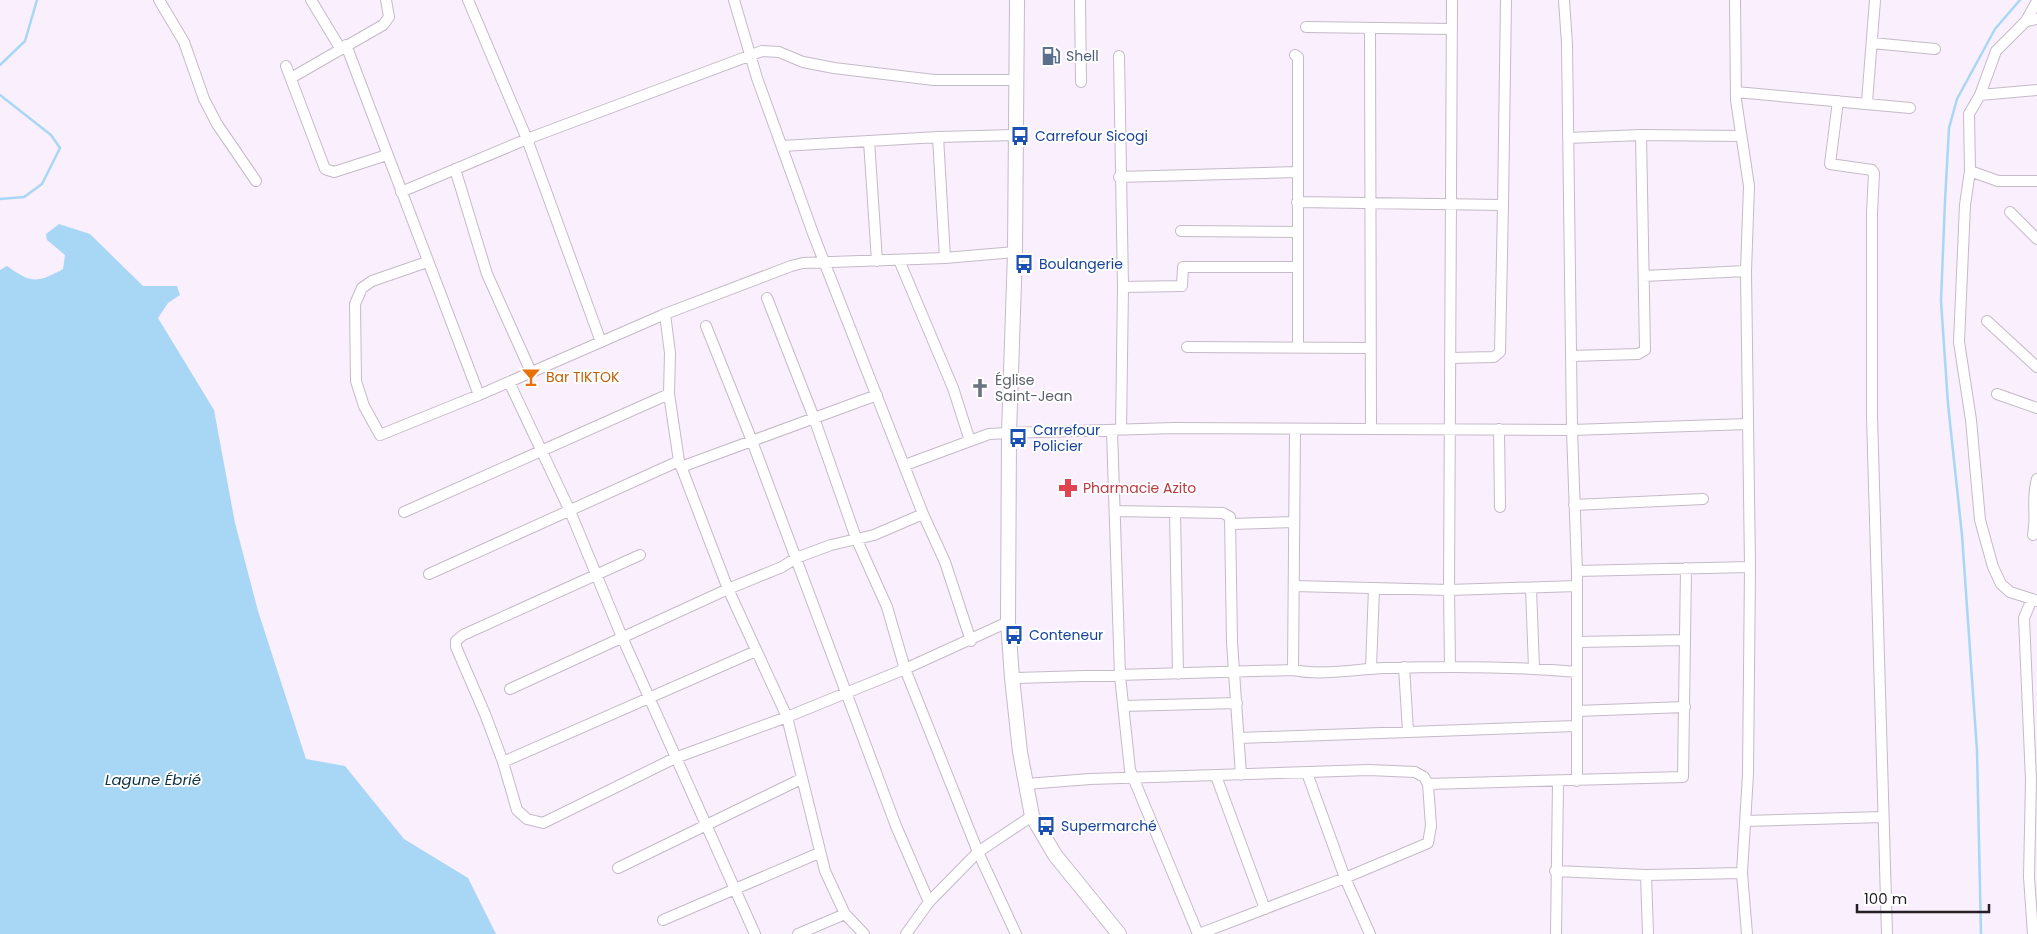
<svg xmlns="http://www.w3.org/2000/svg" width="2037" height="934" font-family="Poppins,sans-serif">
<rect width="100%" height="100%" fill="#faeffd"/>
<path fill="#a8d7f6" d="M59,224L90,234L143,286H177L180,295L168,303L158,318L214,410L235,523L258,611L306,759L345,766L404,839L468,878L496,934H0V270L7,266C32,284 37,283 63,269L65,255L47,240L46,234Z"/>
<g fill="none" stroke-linecap="round" stroke-linejoin="round">
<path stroke="#a8d7f6" stroke-width="2.5" d="M0,65L25,41L37,0
M0,95L51,135L60,148L42,184L24,197L0,199
M1981,934L1977,751L1962,535L1948,404L1941,301L1945,201L1949,128L1957,99L1995,29L2020,0"/>
<g stroke="#c5bac8" stroke-width="12">
<path id="minor" d="M159,0L184,42L204,99L217,124L256,181
M311,0L340,48
M734,0L757,78L814,236L923,514L945,562L971,641
M1080,0L1081,82
M1564,0L1567,44L1572,430L1577,571V781
M1735,0L1736,100L1749,186L1746,271L1750,567L1748,774L1742,873L1747,934
M2026,21L2037,1
M1306,27L1451,29
M1370,29L1371,429
M1872,43L1935,49
M346,45L479,395
M1295,55L1298,57V347
M1119,56L1123,287L1121,430
M286,66L325,169L334,172L387,155
M291,78L383,25L389,17L386,0
M1736,92L1910,108
M1980,95L2037,90
M1838,101L1830,164L1872,170L1874,173L1872,213V416L1887,934
M1867,102L1875,0
M938,137L945,258
M1568,138L1641,135L1741,136
M869,141L877,261
M782,146L938,137L1016,135
M455,169L487,274L531,372
M1970,171L1998,181H2037
M1119,177L1297,172
M401,192L527,139L468,0
M1297,202L1503,205L1506,0
M2010,212L2037,239
M1181,231L1298,232
M899,260L953,388L970,441
M427,262L372,281L362,288L355,304L356,381L364,406L380,435L479,395L665,314
M1644,276L1746,271
M1123,287L1182,286L1183,267H1298
M767,298L814,418L856,538L887,607L905,669L978,852L1016,934
M1987,321L2037,367
M706,326L752,441L896,826L929,902
M601,342L527,139L762,51L779,52L803,62L834,68L934,80H1015
M1187,347L1370,348
M1571,356L1638,354L1645,350L1641,135
M1450,358L1494,357L1500,352L1503,205
M509,382L570,511L622,637L755,934
M1997,394L2037,408
M1499,429L1500,507
M1112,431L1120,676L1130,770L1198,934
M905,465L989,434L1009,433L1174,428L1572,430L1748,424
M681,467L877,395
M1574,505L1703,499
M1115,511L1223,513L1230,517L1232,642L1241,775
M404,512L669,394
M1175,512L1178,674
M1231,524L1293,522
M2033,535C2037,515 2031,498 2037,479
M640,555L463,635L456,641V647L485,714L503,762L517,810L527,819L543,823L675,758L787,717L905,669L1008,622
M1577,571L1750,567
M429,574L679,461
M1294,586L1449,590L1577,586
M1531,588L1534,668
M2032,599L2010,592L2001,584L1993,567L1980,520L1971,420L1959,342L1965,205L1970,171L1969,114L1980,95L1996,51L2026,21L2037,19
M1577,642L1684,640
M1404,667L1408,731
M1450,667L1449,590L1452,0
M1371,668L1374,588
M1293,670L1295,429
M1012,678L1293,670C1323,676 1355,669 1385,668C1449,666 1513,666 1577,672
M510,689L728,589L782,567L796,558L831,545L874,535L923,514
M1123,706L1237,703
M1577,711L1685,707
M1239,738L1576,726
M503,762L756,651
M1307,773L1345,878L1370,934
M1216,776L1265,909
M1026,784L1090,779L1369,770L1415,772L1424,777L1428,784L1431,826L1428,843L1345,878L1199,934
M1428,784L1683,777L1686,568
M1745,821L1883,817
M618,868L801,779
M1555,871L1646,875L1742,873
M1646,875L1648,934
M663,920L819,853
M798,934L845,914
M864,934L845,914L825,871L787,717L728,589L679,461L669,394L670,353L665,314L791,266L803,263L945,258L1015,252
M906,934L929,902L978,852L1032,816
M1556,934L1558,782
M2033,934L2029,877L2031,780L2024,618L2032,599L2037,601"/>
</g>
<g stroke="#c5bac8" stroke-width="16">
<path id="tertiary" d="M1017,0L1015,252L1009,433L1008,622L1012,678L1020,752L1032,816L1055,855L1119,934"/>
</g>
<use href="#minor" stroke="#fff" stroke-width="10"/>
<use href="#tertiary" stroke="#fff" stroke-width="14"/>
</g>
<defs>
<g id="fuel-bare" transform="scale(1.5)"><path d="M-5.5-6h7V0h2V4h1.3V-2.5L3-4.5l.8-.8L6-3V5H2.5V1h-1V6h-7ZM-4.2-4.7v3.2H.2V-4.7Z" fill="#5c6f8a" stroke="#fff" stroke-width="2.5" paint-order="stroke"/></g>
<g id="bus-bare" transform="scale(1.5)"><path d="M-5-6H5V4H4V6H2V4H-2V6H-4V4H-5ZM-3.5-4V0h7V-4ZM-3.5 1.2v1.5H-2V1.2ZM2 1.2v1.5H3.5V1.2Z" fill="#1a4fb4" stroke="#fff" stroke-width="2.5" paint-order="stroke"/></g>
<g id="bar-bare" transform="scale(1.5)"><path d="M-6-5H6L.8 .8V4.5H3.5V6h-7V4.5H-.8V.8Z" fill="#e8710a" stroke="#fff" stroke-width="2.5" paint-order="stroke"/></g>
<g id="church-bare" transform="scale(1.5)"><path d="M-1.2-6h2.4v3.5h3.3v2.4h-3.3V6h-2.4V-.1h-3.3v-2.4h3.3Z" fill="#6b7280" stroke="#fff" stroke-width="2.5" paint-order="stroke"/></g>
<g id="pharmacy-bare" transform="scale(1.5)"><path d="M-2-6h4v4h4v4h-4v4h-4v-4h-4v-4h4Z" fill="#e0444e" stroke="#fff" stroke-width="2.5" paint-order="stroke"/></g>
</defs>
<g fill-rule="evenodd">
<use href="#fuel-bare" x="1051" y="56"/>
<use href="#bus-bare" x="1020" y="136"/>
<use href="#bus-bare" x="1024" y="264"/>
<use href="#bar-bare" x="531" y="377"/>
<use href="#church-bare" x="980" y="388"/>
<use href="#bus-bare" x="1018" y="438"/>
<use href="#pharmacy-bare" x="1068" y="488"/>
<use href="#bus-bare" x="1014" y="635"/>
<use href="#bus-bare" x="1046" y="826"/>
</g>
<g text-anchor="middle" stroke-width="4" stroke-linejoin="round" paint-order="stroke">
<g font-size="14" fill="#4e5e75" stroke="#fff" text-anchor="start">
<text x="1066" y="61">Shell</text>
</g>
<g font-size="14" fill="#164399" stroke="#fff" text-anchor="start">
<text x="1035" y="141">Carrefour Sicogi</text>
<text x="1039" y="269">Boulangerie</text>
<text x="1033" y="435">Carrefour<tspan x="1033" dy="16">Policier</tspan></text>
<text x="1029" y="640">Conteneur</text>
<text x="1061" y="831">Supermarché</text>
</g>
<g font-size="14" fill="#c56008" stroke="#fff" text-anchor="start">
<text x="546" y="382">Bar TIKTOK</text>
</g>
<g font-size="14" fill="#5b616d" stroke="#fff" text-anchor="start">
<text x="995" y="385">Église<tspan x="995" dy="16">Saint-Jean</tspan></text>
</g>
<g font-size="14" fill="#be3a42" stroke="#fff" text-anchor="start">
<text x="1083" y="493">Pharmacie Azito</text>
</g>
<g font-size="15" font-style="italic" fill="#0b3145" stroke="#fff">
<text x="153" y="785">Lagune Ébrié</text>
</g>
</g>
<path d="M1857 904v8h132v-8" fill="none" stroke="#231f24" stroke-width="2.5"/>
<text x="1864" y="904" font-size="15" fill="#231f24" stroke="#ffffff" stroke-width="4" paint-order="stroke">100 m</text>
</svg>
